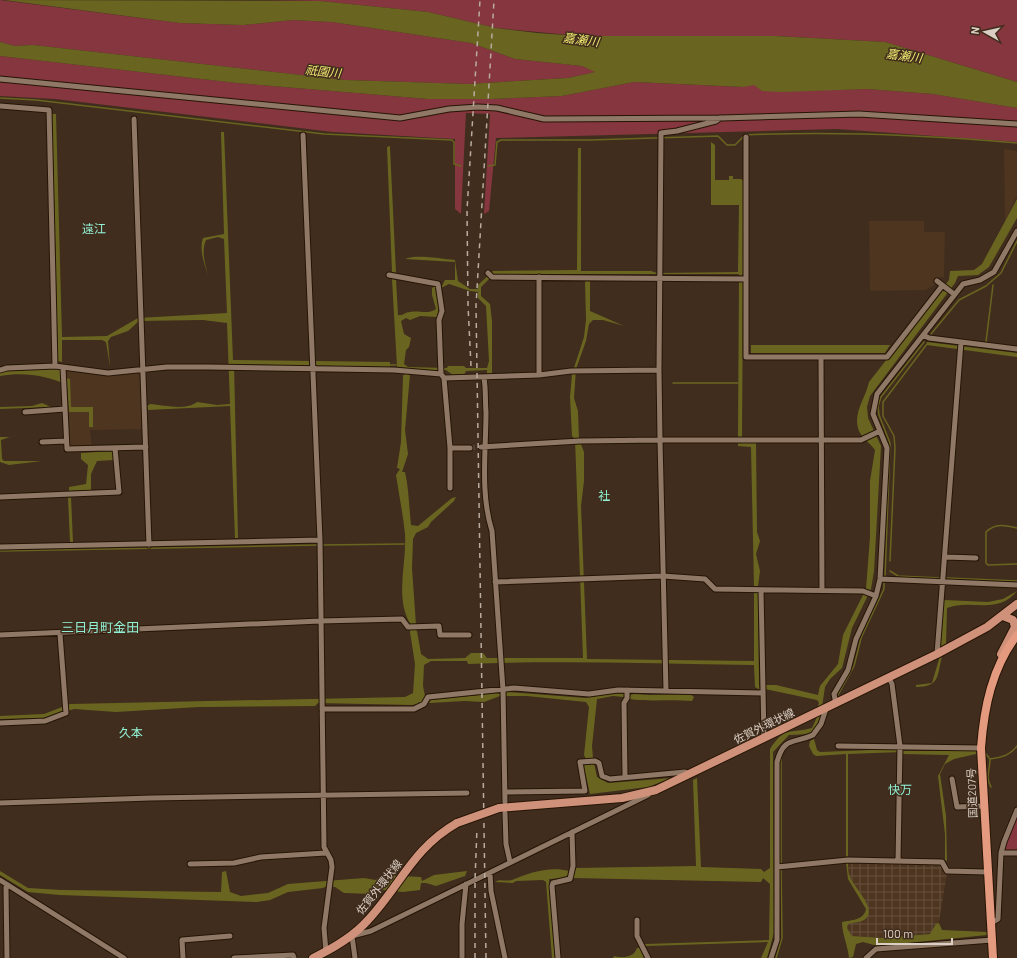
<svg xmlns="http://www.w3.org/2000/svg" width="1017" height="958" font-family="Barlow,'Noto Sans JP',sans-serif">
<defs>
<pattern id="industrial-grid" width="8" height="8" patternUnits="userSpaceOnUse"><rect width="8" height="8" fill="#4d351f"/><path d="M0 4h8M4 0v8" fill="none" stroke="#66513e"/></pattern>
</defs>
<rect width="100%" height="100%" fill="#402d1d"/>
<path fill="#4d351f" d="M1004,149L1017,151V196L1005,221Z
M869,221H924V232H945L944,277H940L934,285L926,290L870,291Z
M65,369L107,375L145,371L146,429L90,430L92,450L68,451Z"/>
<path fill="url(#industrial-grid)" d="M849,861L940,865L947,873L937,933L882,938L852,936L848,938L845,923L865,918L867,906L848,877L847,863Z"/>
<path fill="#85363e" d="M0,0L180,23L243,25L293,20L332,22L471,43L515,59L582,66L596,72L568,78L468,84L346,80L33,45L15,46L0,42Z
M262,0H1017V82L885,42L775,36H580L496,28L428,12L320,1Z
M0,56L237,83L428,99H491L562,96L634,82L743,87L754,84L762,91L867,89L933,94L1017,108V142L837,129L496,138L489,211L484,214L490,114L466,113L461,214L455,209V139L333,132L55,99L0,96Z
M1017,818V850H1004L1006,841Z"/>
<path fill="#696520" d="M4,0L320,1L428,12L496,28L537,33L580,36H775L885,42L1017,82V108L933,94L867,89L782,92L762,91L754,85L744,87L634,82L562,96L491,99H428L237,83L0,56V42L15,46L33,45L346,80L468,84L568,78L595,72L582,66L515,59L471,43L332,22L293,20L243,25L180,23Z
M52,114H56L62,337L107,336L138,318L227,313L224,239L218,237L206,240C201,252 205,263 208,275C204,263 199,250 203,238L224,234L221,132H224L233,360L390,362V367L234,364L238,538H235L230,406L148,410L147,406L150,404C164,405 186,411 197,402L217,405L230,404L227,323L203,320L139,321L128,331L111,337L108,341L110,367L106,342L102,340H62V362L58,361Z
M711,142L715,145V180H729V176H733V179H741L744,181L743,274L741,276L738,274H494L481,287V296L490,304L492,321V374H487V370L466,371L464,375L454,376L446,370L440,371L408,370V375H410L405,430L408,454L402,472H405C409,489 409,508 411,525L418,526L452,498L456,497L454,501L431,522L428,527L416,533L413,539L412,568L416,625L414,629L417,631L421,654L428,659L465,658L471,653H483L487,658H583L575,439L572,436L570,397L572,374L584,337L586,320L585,281H590V311L624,326L603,320H593L589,324L586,341L576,369L574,398L578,411L579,439L584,452V481L581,506L587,659L754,661V592H758L759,684L760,690L755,687L754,665C659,664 563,660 468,664L467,661H431L424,665L423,686L425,696L422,703L413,705L318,703L315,706L199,707L116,712L74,709L43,718L0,719V716L44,714L70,704L405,697L413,693L415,664L410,632L411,625C394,598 407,564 405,534C403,514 399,495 396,475L400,469L397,468L401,442L403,375H405V369L397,367L392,279L396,280L398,315C403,316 405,312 410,312C420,310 427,315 436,309L432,295V288L435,286L437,288L439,308L437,317L420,316L410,320L406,318L401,321L404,334L411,338L409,347L406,350L404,364L408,367L447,368L448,366H464L466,368H487L489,361L486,306L478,298V292L470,291L449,284L441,288L445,280H455V262L405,259C416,254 442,259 455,260L458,281L470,289H478V285L493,271L577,270L578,148H581V271H651L657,273L738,272L739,205H711Z
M390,146V148L396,273L392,272L387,147Z
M1017,199V218L989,267L978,275L958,276L955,283L870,396L867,407L868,418L881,446L874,571L871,589L852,628L842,668L830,679L825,687L822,707L817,709L819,703L817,700L765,689V685H776L818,695L820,686L838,664L843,635L866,589L870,537V481L875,450C870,443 863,439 859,431C852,413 866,398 869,382L949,280L950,271L974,270L982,264Z
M739,280L743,281L742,437L738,438Z
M927,342L1017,353V357L927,345Z
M751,345H890L885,353H751Z
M60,369L61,377L70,379L71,407H93V427H89V412H69L67,385C46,375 23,372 0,376V373L11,370Z
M42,403L51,407L0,409V407L32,406Z
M24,432L1,440L2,459L4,461H42L9,465L0,462V437H10Z
M738,443H756L757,532L760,541L756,554L760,571L758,586H754L751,447L738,446Z
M113,451L114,460L97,461L91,474V490L69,491V487L86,484L88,465L81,459V453Z
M71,497L73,542H70L68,498Z
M1017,591C997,616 971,598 947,608L946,645L940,647L944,600L988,602L1003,599Z
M940,656H942C937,676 940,687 916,687V685L932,683Z
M508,692L586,698L612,693L624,694V697L613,696L597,699L592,746L593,758L590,759L594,763L597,777L608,783L672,778L648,787L590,794L584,767L585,764H588L584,755L589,707L586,702L527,696H500L484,702L465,701L429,703L431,700Z
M634,694L650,695L690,694L694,697L692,701C671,699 650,702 629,699L630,695Z
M821,715L816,727L810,734L789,735L773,752L774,933L767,958H761L768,942L646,946L645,944L769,940L770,884L763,878L761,882L573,878V876H567L566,878L549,879L555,958H552L546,882L543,880L516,881L513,883L495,882C499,878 506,882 512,880C529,873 549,866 569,871L568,874L573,873L575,868L696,866L693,780L697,778L701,867L761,869L764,872L770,868V749C785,726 789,734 812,728L817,717Z
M814,739L817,750L820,752L897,749L898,751H976V754L954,759L945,764L940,774L946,816L947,861L945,860V834L938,776L949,755L902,754V752L848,754V857L846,856V754L816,756L813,754L809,746L810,741Z
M846,863H848C848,868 848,874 851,879C855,888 879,911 864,920C860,922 853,923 848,924L847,928L852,936L882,938L930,934L936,924L939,923L942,930L987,932V935L878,946L863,942L856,944L853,957L849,958C848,946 842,934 842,922C852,920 864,920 866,909L848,879Z
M0,871L28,888L61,890L221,892L222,872L226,871L230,892L241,896L268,893L288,884L364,878L376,880L382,875L421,877L422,881L434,875L467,871L465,876L436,886L426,883H421L420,890L403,892L383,890L373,894L344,893L335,887L327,886L323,888L288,892L270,900L257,902L60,895L28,892L0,875Z
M637,948H640L644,958H613L614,956C622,958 634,958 637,948Z"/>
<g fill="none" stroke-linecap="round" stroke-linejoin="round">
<path stroke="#696520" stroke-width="1.5" d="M0,98L36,100L324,134L452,140L454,142V164L461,166
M488,166L495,165L497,142L501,140H590L718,136L727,145H735L745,135C836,131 926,135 1017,143
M931,334L959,300L986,286L1001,273L1017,241
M986,342L993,285
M390,365H396
M673,383H738
M1017,528C1006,525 995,523 986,532V563L988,565L1017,564
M322,545L404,544
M0,551L318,545
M890,561L895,448L894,436L883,416V402L927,344
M890,571L898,576L941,578
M885,577L890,443L879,415L878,406L881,397L924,342
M947,578L1017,581
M838,695L854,666L861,638L884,589V583
M986,754L990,759C1001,758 1011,755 1017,746
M781,759V865
M990,759C990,770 985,777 991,787
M776,958L782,938L781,869"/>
<path stroke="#574536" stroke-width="5" stroke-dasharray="5 2.5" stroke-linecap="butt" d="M470,448L481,447"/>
<g stroke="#261506" stroke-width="7">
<path id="minor" d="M0,79L400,118L449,109L478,107L497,108L544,119L721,118L859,114L1017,124
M0,106L49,110L55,366
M134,119L149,545
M303,135L320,540L324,847L331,860L332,867L324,928L326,952
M746,137V357H887L942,286
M488,273L492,277L746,279
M389,275L438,284L442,311L439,320L441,374
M937,281L954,294
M923,335L929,338L961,342L937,654
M961,342L1017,349
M821,357L822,590
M63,367L67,449L146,447
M0,370L7,368L55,366L108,373L167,367H207L394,370L441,374L444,378L539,375L571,371L659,370L660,440H861L880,431
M659,370L661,133L677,131L716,121L720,118
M539,375V277
M444,378L450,448V488
M484,378C486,389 485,401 486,412C486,451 480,493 492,531L503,690L505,802
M25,412L65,409
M42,442L66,441
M481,447L580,441L660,440L666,690
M450,448H470
M0,497L119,492L115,448
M0,547L320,540
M945,557L976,558
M880,579L1017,585
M495,582L663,576L705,579L715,589L863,591L876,596
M761,590L764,738
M0,635L320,621L402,619L408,627L439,626L440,635H469
M889,678L892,684L900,746L898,861
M836,704L834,694L848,670L856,639L876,596L880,579L887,448L873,414L877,394L963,284L980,280L994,272L1017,231
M322,709H414L424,704L428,697L514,688L589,694L618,690L762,693
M0,723L45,721L66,713L60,634
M838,746L981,748
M625,777L624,703L627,698V690
M952,779L957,807L983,806
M505,792L585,791L580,762L595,761L599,763L602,776L610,779L685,772L690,774
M0,803L151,798L467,793
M505,813L506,844L510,862
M1001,853H1017
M190,864L234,863L261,857L326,853
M777,867L848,860L942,862L947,871L987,872
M490,873L491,891L505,958
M0,880L124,958
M637,920V936L648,958
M991,923L998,919L1001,853L1004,842L1017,810
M7,958L6,887L8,885
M183,958L182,940L230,936
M234,958L293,955L294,958
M355,958L352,936L371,931L648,795
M462,958V924L466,884
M558,958L552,886L553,883L570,879L573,866L572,832
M771,958L777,940V762C784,736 794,744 813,735L821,724L826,709
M866,958L876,949L992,940"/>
</g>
<g stroke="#261506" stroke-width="10">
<path id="primary" d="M1001,654L1015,627L1013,620L1003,616
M499,808L622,798L656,790L937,654L987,627L1017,604
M313,958C334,948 353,937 368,920C400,886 413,848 457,823"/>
</g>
<g stroke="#261506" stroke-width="10">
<path id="trunk" d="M993,958L981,748C984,707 992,668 1017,635"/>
</g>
<use href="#minor" stroke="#8f7866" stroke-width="5"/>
<use href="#primary" stroke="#cf9179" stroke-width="8"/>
<use href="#trunk" stroke="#e49a7f" stroke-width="8"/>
<path stroke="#baaca1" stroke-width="1.5" stroke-dasharray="5 5" stroke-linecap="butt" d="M471,366L468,305L467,210L480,0
M475,958V880L477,828
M486,958L476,306L494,0"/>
<g stroke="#261506" stroke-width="10" stroke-linecap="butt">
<path id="primary-bridge" d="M457,823L499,808"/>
</g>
<use href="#primary-bridge" stroke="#cf9179" stroke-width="8"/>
</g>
<g text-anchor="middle" stroke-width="3" stroke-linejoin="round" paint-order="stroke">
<g font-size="11" fill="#dbcfc5" stroke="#402d1d">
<text transform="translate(764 726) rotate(-26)" y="4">佐賀外環状線</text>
<text transform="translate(972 793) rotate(-92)" y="4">国道207号</text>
<text transform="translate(379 887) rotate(-52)" y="4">佐賀外環状線</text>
</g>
<g font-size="12" font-style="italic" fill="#efe86f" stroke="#402d1d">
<text transform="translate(581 40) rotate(8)" y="4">嘉瀬川</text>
<text transform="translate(904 56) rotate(8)" y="4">嘉瀬川</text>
<text transform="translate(323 72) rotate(6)" y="4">祇園川</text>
</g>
<g font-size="12" fill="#91f1d5" stroke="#402d1d">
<text x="94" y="233">遠江</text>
<text x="604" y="500">社</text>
<text x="131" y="737">久本</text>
<text x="900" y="794">快万</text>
</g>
<g font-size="13" fill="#91f1d5" stroke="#402d1d">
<text x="100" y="632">三日月町金田</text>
</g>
</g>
<g transform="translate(985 32) rotate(278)" stroke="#402d1d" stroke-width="3" paint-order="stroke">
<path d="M0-3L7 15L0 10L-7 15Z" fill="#dbcfc5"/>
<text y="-6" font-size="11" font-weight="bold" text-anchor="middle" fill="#dbcfc5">N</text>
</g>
<path d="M877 938v6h75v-6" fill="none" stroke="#dbcfc5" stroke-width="2"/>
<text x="883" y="938" font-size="12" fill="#dbcfc5" stroke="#402d1d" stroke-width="3" paint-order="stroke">100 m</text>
</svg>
